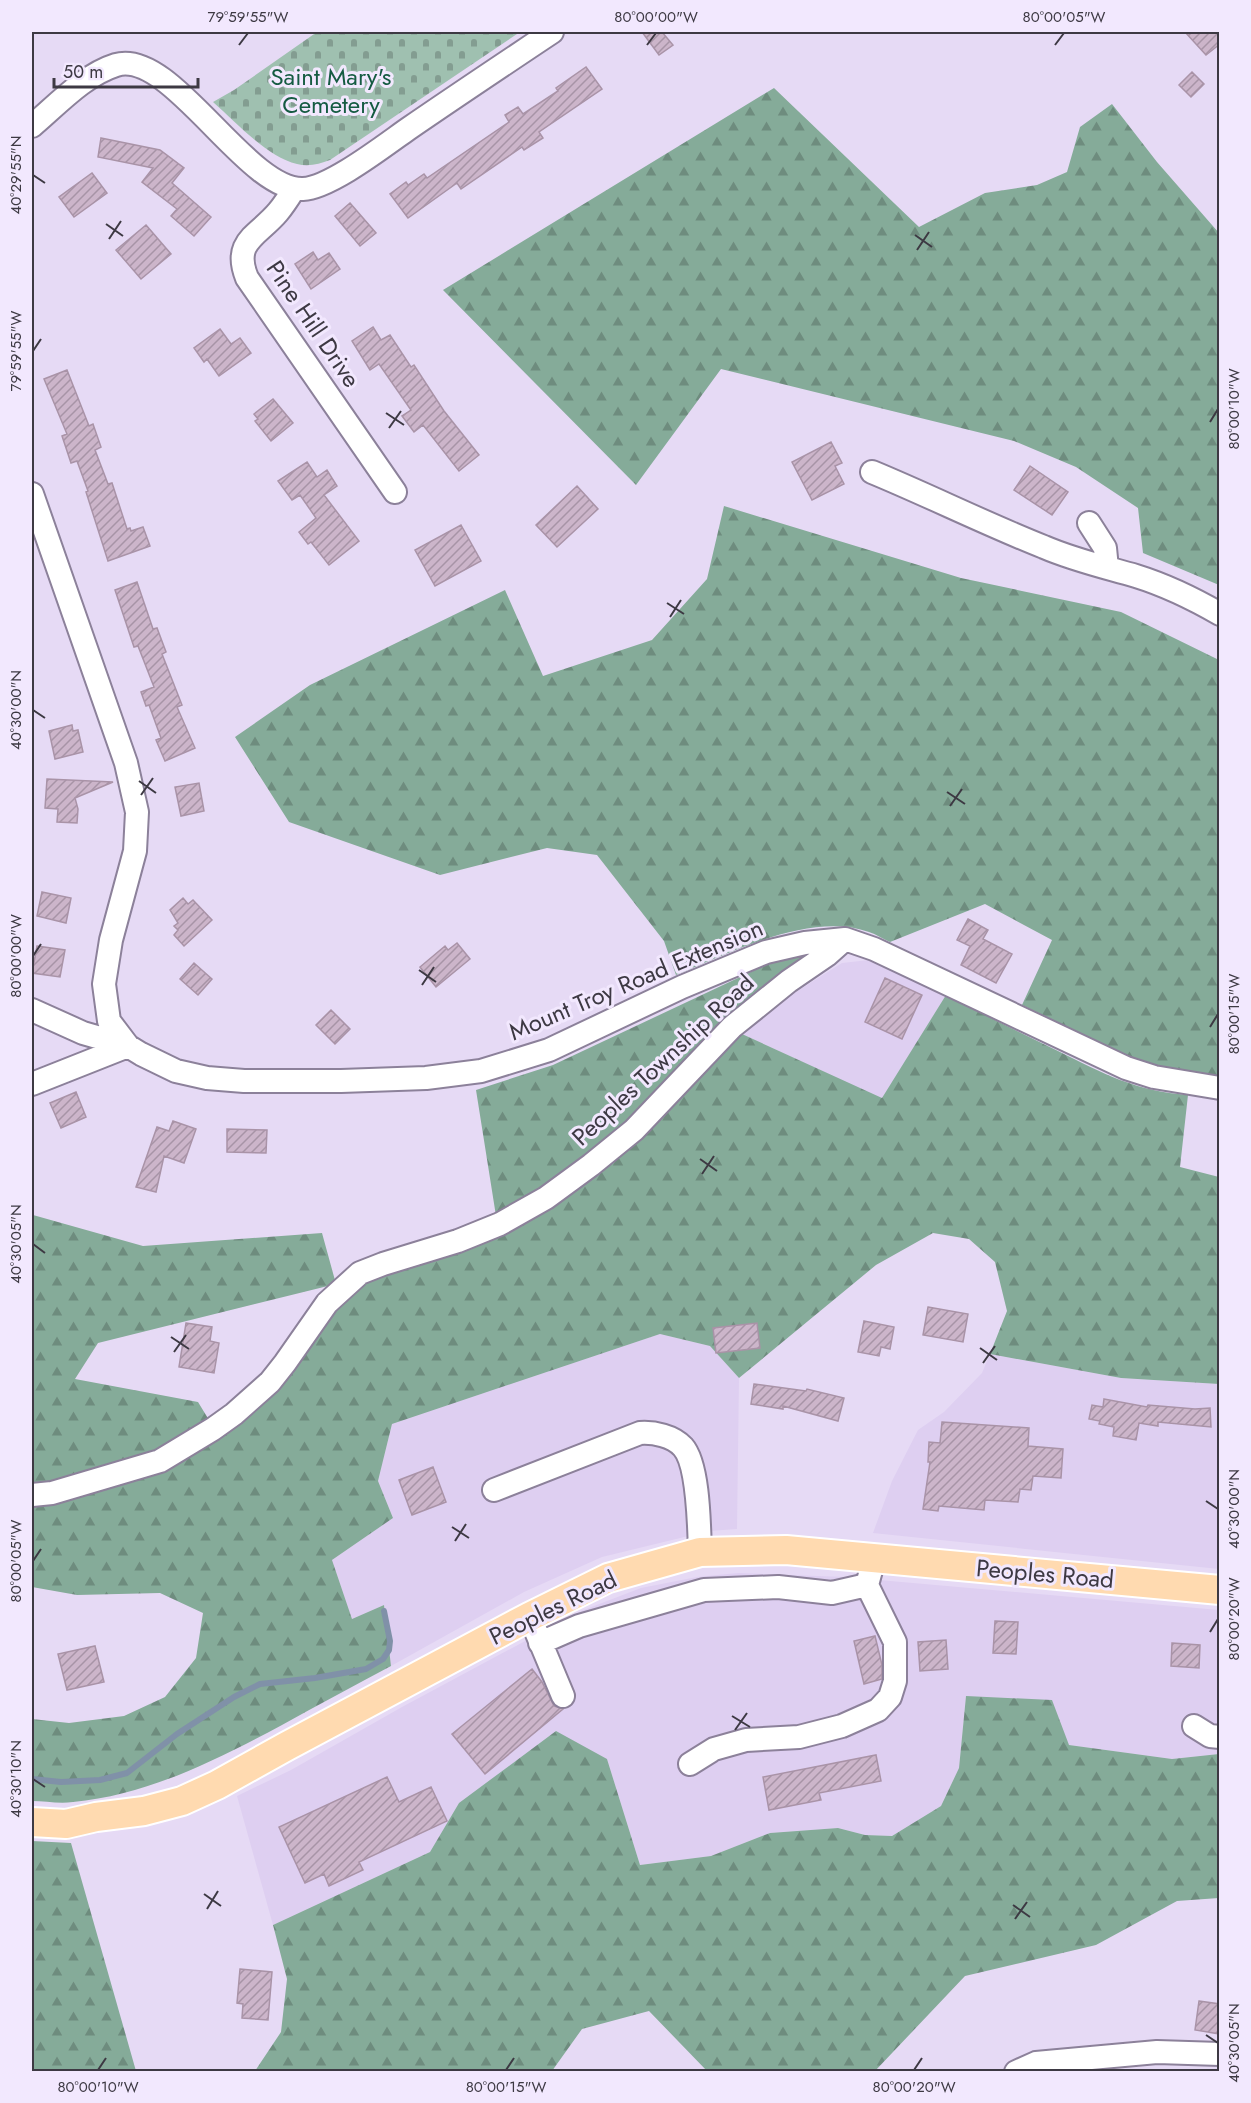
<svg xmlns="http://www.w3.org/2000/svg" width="1251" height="2103" font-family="Jost,sans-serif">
<defs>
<pattern id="forest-firs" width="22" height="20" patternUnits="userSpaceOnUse" patternTransform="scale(1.5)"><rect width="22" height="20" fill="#85ab99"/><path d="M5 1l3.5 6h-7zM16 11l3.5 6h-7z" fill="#6e8c7e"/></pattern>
<pattern id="cemetery-stones" width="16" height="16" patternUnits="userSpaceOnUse" patternTransform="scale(1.5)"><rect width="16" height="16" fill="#9fc0b0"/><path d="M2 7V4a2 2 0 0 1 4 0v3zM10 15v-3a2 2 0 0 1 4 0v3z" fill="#839d91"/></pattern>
<pattern id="building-hatch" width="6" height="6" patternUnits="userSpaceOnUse" patternTransform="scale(1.5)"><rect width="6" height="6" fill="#ccb5ca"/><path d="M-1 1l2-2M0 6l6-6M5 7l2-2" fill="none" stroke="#a794a6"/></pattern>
</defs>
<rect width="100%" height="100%" fill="#e6daf5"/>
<path fill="#decff1" d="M869,960L946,995L882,1099L742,1034L767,1010L842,963Z
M660,1334L710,1346L739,1378L737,1529L709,1531L602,1557L524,1592L391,1666L384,1605L352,1619L332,1560L393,1518L378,1481L392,1424Z
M990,1354L1121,1378L1219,1384V1569L873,1533L892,1481L918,1430L944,1412L982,1373Z
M738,1573L845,1577L1219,1610V1754L1172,1759L1069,1745L966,1696L959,1768L941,1806L892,1836L865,1835L838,1828L770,1833L711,1856L640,1865L607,1759L459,1803L430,1852L273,1925L237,1796L291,1770L402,1707L581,1611L641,1588L697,1577Z"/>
<path fill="url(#forest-firs)" d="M774,88L919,227L985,193L1037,185L1067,172L1080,127L1112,104L1157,162L1219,233V585L1143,553L1138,508L1076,467L1014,441L721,369L636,485L443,290Z
M724,506L961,578L1121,612L1219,660V1077L1155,1069L1022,1005L1052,940L985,904L890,942C883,939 876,934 869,932C810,911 730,953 676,975L664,941L597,855L547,848L440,875L289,822L235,737L310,685L505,590L543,676L652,640L707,579Z
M814,953L627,1123L548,1185L496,1216L476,1090L553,1065L772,962Z
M946,995C983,1014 1020,1033 1058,1051C1104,1074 1136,1091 1188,1095L1180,1167L1219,1177V1384L1121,1378L990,1354L1007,1311L995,1262L969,1239L933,1233L876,1265L739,1378L710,1346L660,1334L392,1424L378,1481L393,1518L332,1560L352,1619L384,1605L391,1666C355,1685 318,1705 282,1725C216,1760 148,1795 73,1802C59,1804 45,1801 32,1801V1719L69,1723L124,1716L165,1697L196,1658L203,1613L160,1593L77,1595L32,1587V1503L213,1438L333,1307L355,1287L632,1144L742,1034L882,1098Z
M33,1215L143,1246L322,1233L336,1284L98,1343L75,1379L198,1402L209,1420L157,1452L32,1488V1218Z
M966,1696L1052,1700L1069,1745L1172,1759L1219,1754V1898L1177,1901L1096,1945L965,1976L875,2071H707L649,2011L582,2029L552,2071H255L281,2032L287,1979L273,1925L430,1852L459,1803L556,1731L607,1759L640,1865L711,1856L770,1833L838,1828L865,1835L892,1836L941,1806L959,1768Z
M32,1841L71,1843L136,2071H32Z"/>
<path fill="url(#cemetery-stones)" d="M317,32H520L330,160C319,164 309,167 297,164C267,157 237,123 213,102L234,90Z"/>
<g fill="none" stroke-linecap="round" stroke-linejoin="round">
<path stroke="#8091a8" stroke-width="6" d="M32,1779L61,1782L100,1780L127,1773L177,1734L234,1697L260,1684L315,1678L366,1669L383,1659L389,1650L390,1641L384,1611"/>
</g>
<path fill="url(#building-hatch)" stroke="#a993a7" stroke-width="1.5" d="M642,32H662L673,45L659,55Z
M1185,32H1220V44L1206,55Z
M586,67L602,89L539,132L543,138L524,150L522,147L461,189L457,183L408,218L390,194L406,182L408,185L424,174L427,178L509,122L505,115L518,107L523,114L558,91L556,88Z
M1192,72L1204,84L1191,97L1179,85Z
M101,138L160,150L184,168L172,183L211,217L194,236L171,216L177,209L142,182L153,168L98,157Z
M92,173L107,193L74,217L59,197Z
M350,203L376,233L360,246L335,216Z
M146,225L171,254L141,279L116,250Z
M313,252L318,260L329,253L340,269L311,289L295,264Z
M373,327L381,340L390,335L411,367L414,365L444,411L479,455L459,471L423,425L414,432L402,416L411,410L379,364L370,370L352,341Z
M220,329L231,344L240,338L251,353L219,376L207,359L204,362L194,348Z
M67,370L89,426L93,424L101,447L95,450L108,484L112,483L127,529L130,528L131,531L143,527L150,546L108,561L86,492L88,491L77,461L71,463L62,436L67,434L44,379Z
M273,399L293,423L271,441L255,421L258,419L254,414Z
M831,442L842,463L835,466L844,484L812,500L792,462Z
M307,462L317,477L327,470L337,486L324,495L359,541L329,565L311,542L308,544L299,532L316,518L300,495L292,500L278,481Z
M1030,466L1068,492L1052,515L1014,490Z
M577,486L598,509L557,547L536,525Z
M461,525L481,561L435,586L415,550Z
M137,582L153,629L157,628L166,652L162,654L182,705L177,707L195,748L165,761L156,740L161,738L149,705L146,706L141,692L154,687L138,646L134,647L115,590Z
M72,725L73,731L78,730L83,752L55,759L49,731Z
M47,779L113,782L75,798L78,809L77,823L57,822L58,809L45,808Z
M199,783L204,811L181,816L175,787Z
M42,892L71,898L66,923L37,916Z
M183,898L188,904L193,900L212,920L184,946L174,935L178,930L174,926L178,923L170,910Z
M968,919L988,930L983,939L1012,954L996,983L961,965L970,946L957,940Z
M457,943L470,959L436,987L420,967L445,946L448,950Z
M37,946L65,950L60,977L32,973Z
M194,963L212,979L198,995L180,979Z
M885,978L922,995L902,1039L865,1022Z
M331,1010L350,1029L335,1044L316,1025Z
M76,1092L86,1117L61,1128L50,1103Z
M173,1121L196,1129L184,1163L164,1156L156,1192L136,1187L157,1127L169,1131Z
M227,1129L267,1130L266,1153L227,1152Z
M928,1307L968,1314L963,1342L923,1335Z
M864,1321L894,1327L890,1349L881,1347L879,1356L858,1352Z
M186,1323L212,1327L210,1341L219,1343L214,1373L179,1367Z
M757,1323L760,1348L716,1353L713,1328Z
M754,1384L806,1391L807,1389L844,1398L838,1421L783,1406V1409L751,1404Z
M1104,1399L1147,1407L1148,1405L1195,1409L1210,1408L1211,1427L1158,1422V1426L1139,1423L1136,1440L1113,1436L1114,1427L1099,1424L1100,1421L1089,1419L1092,1405L1103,1407Z
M942,1422L1029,1428L1028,1446L1063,1449L1061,1478L1033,1476L1031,1490L1020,1489L1018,1502L985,1500L984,1510L939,1506L938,1511L923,1509L930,1462H928L929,1442L940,1443Z
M433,1467L446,1502L412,1515L399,1480Z
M995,1621L1018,1622L1016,1654L993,1653Z
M875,1636L882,1665V1679L864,1684L854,1641Z
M946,1640L948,1669L920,1671L918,1642Z
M1172,1643L1200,1645L1199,1668L1171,1666Z
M95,1646L104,1682L67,1690L58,1654Z
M532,1669L542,1682L554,1706L563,1709L485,1774L452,1734Z
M876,1755L881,1781L819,1793L821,1800L769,1810L763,1777Z
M387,1777L399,1802L431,1787L447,1821L359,1862L363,1870L329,1886L324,1874L305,1883L279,1827Z
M240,1969L272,1972L268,2020L242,2018L243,2004L237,2003Z
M1199,2001L1220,2004V2034L1195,2030Z"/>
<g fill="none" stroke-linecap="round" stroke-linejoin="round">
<g stroke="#8c819a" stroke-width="26">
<path id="minor" d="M32,126C57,105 84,75 116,65C171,48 246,191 303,189C330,188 385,145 408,129C456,96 504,64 552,32
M294,189C289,197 284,205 278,212C258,236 232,241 247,278L395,492
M872,472C930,496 986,524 1044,547C1074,560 1105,567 1136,576C1165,585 1194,599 1220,614
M32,494L126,763L137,812L135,851L111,940L104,984L109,1021L128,1046L141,1054L176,1071L207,1078L244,1081H341L426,1078L481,1071L549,1050L682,987L766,952L805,943L845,939L874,949L1126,1068L1154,1077L1220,1088
M1089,523L1105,548L1107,568
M32,1010L83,1033L128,1046
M32,1084L128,1046
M494,1490L640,1433C654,1432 673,1436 683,1447C699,1465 699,1528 700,1552
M32,1495L52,1493L160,1461L213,1429L234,1414L270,1382L285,1363L327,1303L360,1273L383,1264L458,1241L500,1224L546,1198L591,1165L634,1130L732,1027L789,981L827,955L845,939
M535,1629L563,1696
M540,1643L579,1626L704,1590L778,1587L832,1593L867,1585
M1194,1726L1210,1736L1220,1737
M690,1764L714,1749L746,1740L799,1737L842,1726L878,1710L890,1697L895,1681V1642L867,1585L874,1559
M1016,2072L1036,2063L1157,2052L1220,2054"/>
</g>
<g stroke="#fff" stroke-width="32">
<path id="major" d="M32,1822L66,1824L96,1817L144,1811L182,1801L217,1785L287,1746L529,1617L608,1578L700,1552L786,1550L1220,1590"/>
</g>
<use href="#minor" stroke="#fff" stroke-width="22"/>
<use href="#major" stroke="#ffdab0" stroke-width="28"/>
</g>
<path fill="none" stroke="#3d3943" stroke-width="2" d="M239,45L248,33M647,45L656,33M1055,45L1064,33M33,175L45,183M106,224L123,236M915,235L932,247M109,239L121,221M917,250L929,232M33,351L41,339M386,413L404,425M1210,422L1218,409M389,428L401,411M667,603L684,614M670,617L681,600M33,710L45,718M139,781L156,793M947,792L965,804M141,795L153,778M950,806L962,789M33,956L41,944M419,970L436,982M422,985L434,967M1210,1027L1218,1014M700,1159L717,1171M702,1174L714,1156M33,1244L45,1253M171,1337L189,1349M980,1348L997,1360M174,1352L186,1335M983,1363L995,1346M1206,1501L1218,1509M452,1527L469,1538M455,1541L466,1524M33,1561L41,1549M1210,1632L1218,1619M732,1716L750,1727M735,1730L747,1713M33,1779L45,1787M204,1894L221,1906M1013,1905L1030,1917M207,1909L218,1891M1015,1919L1027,1902M1206,2035L1218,2043M98,2070L106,2058M506,2070L514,2058M914,2070L922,2058"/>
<g text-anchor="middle" stroke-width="6" stroke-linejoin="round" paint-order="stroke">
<g font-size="24" fill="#155b42" stroke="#f2e8fe">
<text x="331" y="85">Saint Mary's<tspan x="331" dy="28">Cemetery</tspan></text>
</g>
<g font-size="24" fill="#3d3943" stroke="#f2e8fe">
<text transform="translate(313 324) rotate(56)" y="8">Pine Hill Drive</text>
<text transform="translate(636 980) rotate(-23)" y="8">Mount Troy Road Extension</text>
<text transform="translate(663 1060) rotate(-43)" y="8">Peoples Township Road</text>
<text transform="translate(1045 1574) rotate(5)" y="8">Peoples Road</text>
<text transform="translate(553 1608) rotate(-26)" y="8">Peoples Road</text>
</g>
</g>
<rect width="1251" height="2103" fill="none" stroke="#f2e8fe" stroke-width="66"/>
<path d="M54 78v9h144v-9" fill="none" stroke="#3d3943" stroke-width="3"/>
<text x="63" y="78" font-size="18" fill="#3d3943" stroke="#f2e8fe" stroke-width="4.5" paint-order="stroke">50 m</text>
<rect x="33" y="33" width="1185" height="2037" fill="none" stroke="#3d3943" stroke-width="2"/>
<g font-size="15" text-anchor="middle" fill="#3d3943">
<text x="248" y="22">79°59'55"W</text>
<text x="656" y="22">80°00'00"W</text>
<text x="1064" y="22">80°00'05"W</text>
<text transform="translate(16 175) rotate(-90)" y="5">40°29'55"N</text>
<text transform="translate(16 351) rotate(-90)" y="5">79°59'55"W</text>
<text transform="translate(1234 409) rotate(-90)" y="5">80°00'10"W</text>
<text transform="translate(16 710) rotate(-90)" y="5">40°30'00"N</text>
<text transform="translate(16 956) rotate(-90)" y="5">80°00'00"W</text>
<text transform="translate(1234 1014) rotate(-90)" y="5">80°00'15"W</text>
<text transform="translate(16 1244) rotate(-90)" y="5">40°30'05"N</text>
<text transform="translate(1234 1509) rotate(-90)" y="5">40°30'00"N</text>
<text transform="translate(16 1561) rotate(-90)" y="5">80°00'05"W</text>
<text transform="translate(1234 1619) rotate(-90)" y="5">80°00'20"W</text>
<text transform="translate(16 1779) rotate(-90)" y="5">40°30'10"N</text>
<text transform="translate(1234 2043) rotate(-90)" y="5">40°30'05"N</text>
<text x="98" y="2092">80°00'10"W</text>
<text x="506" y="2092">80°00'15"W</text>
<text x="914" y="2092">80°00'20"W</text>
</g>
</svg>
